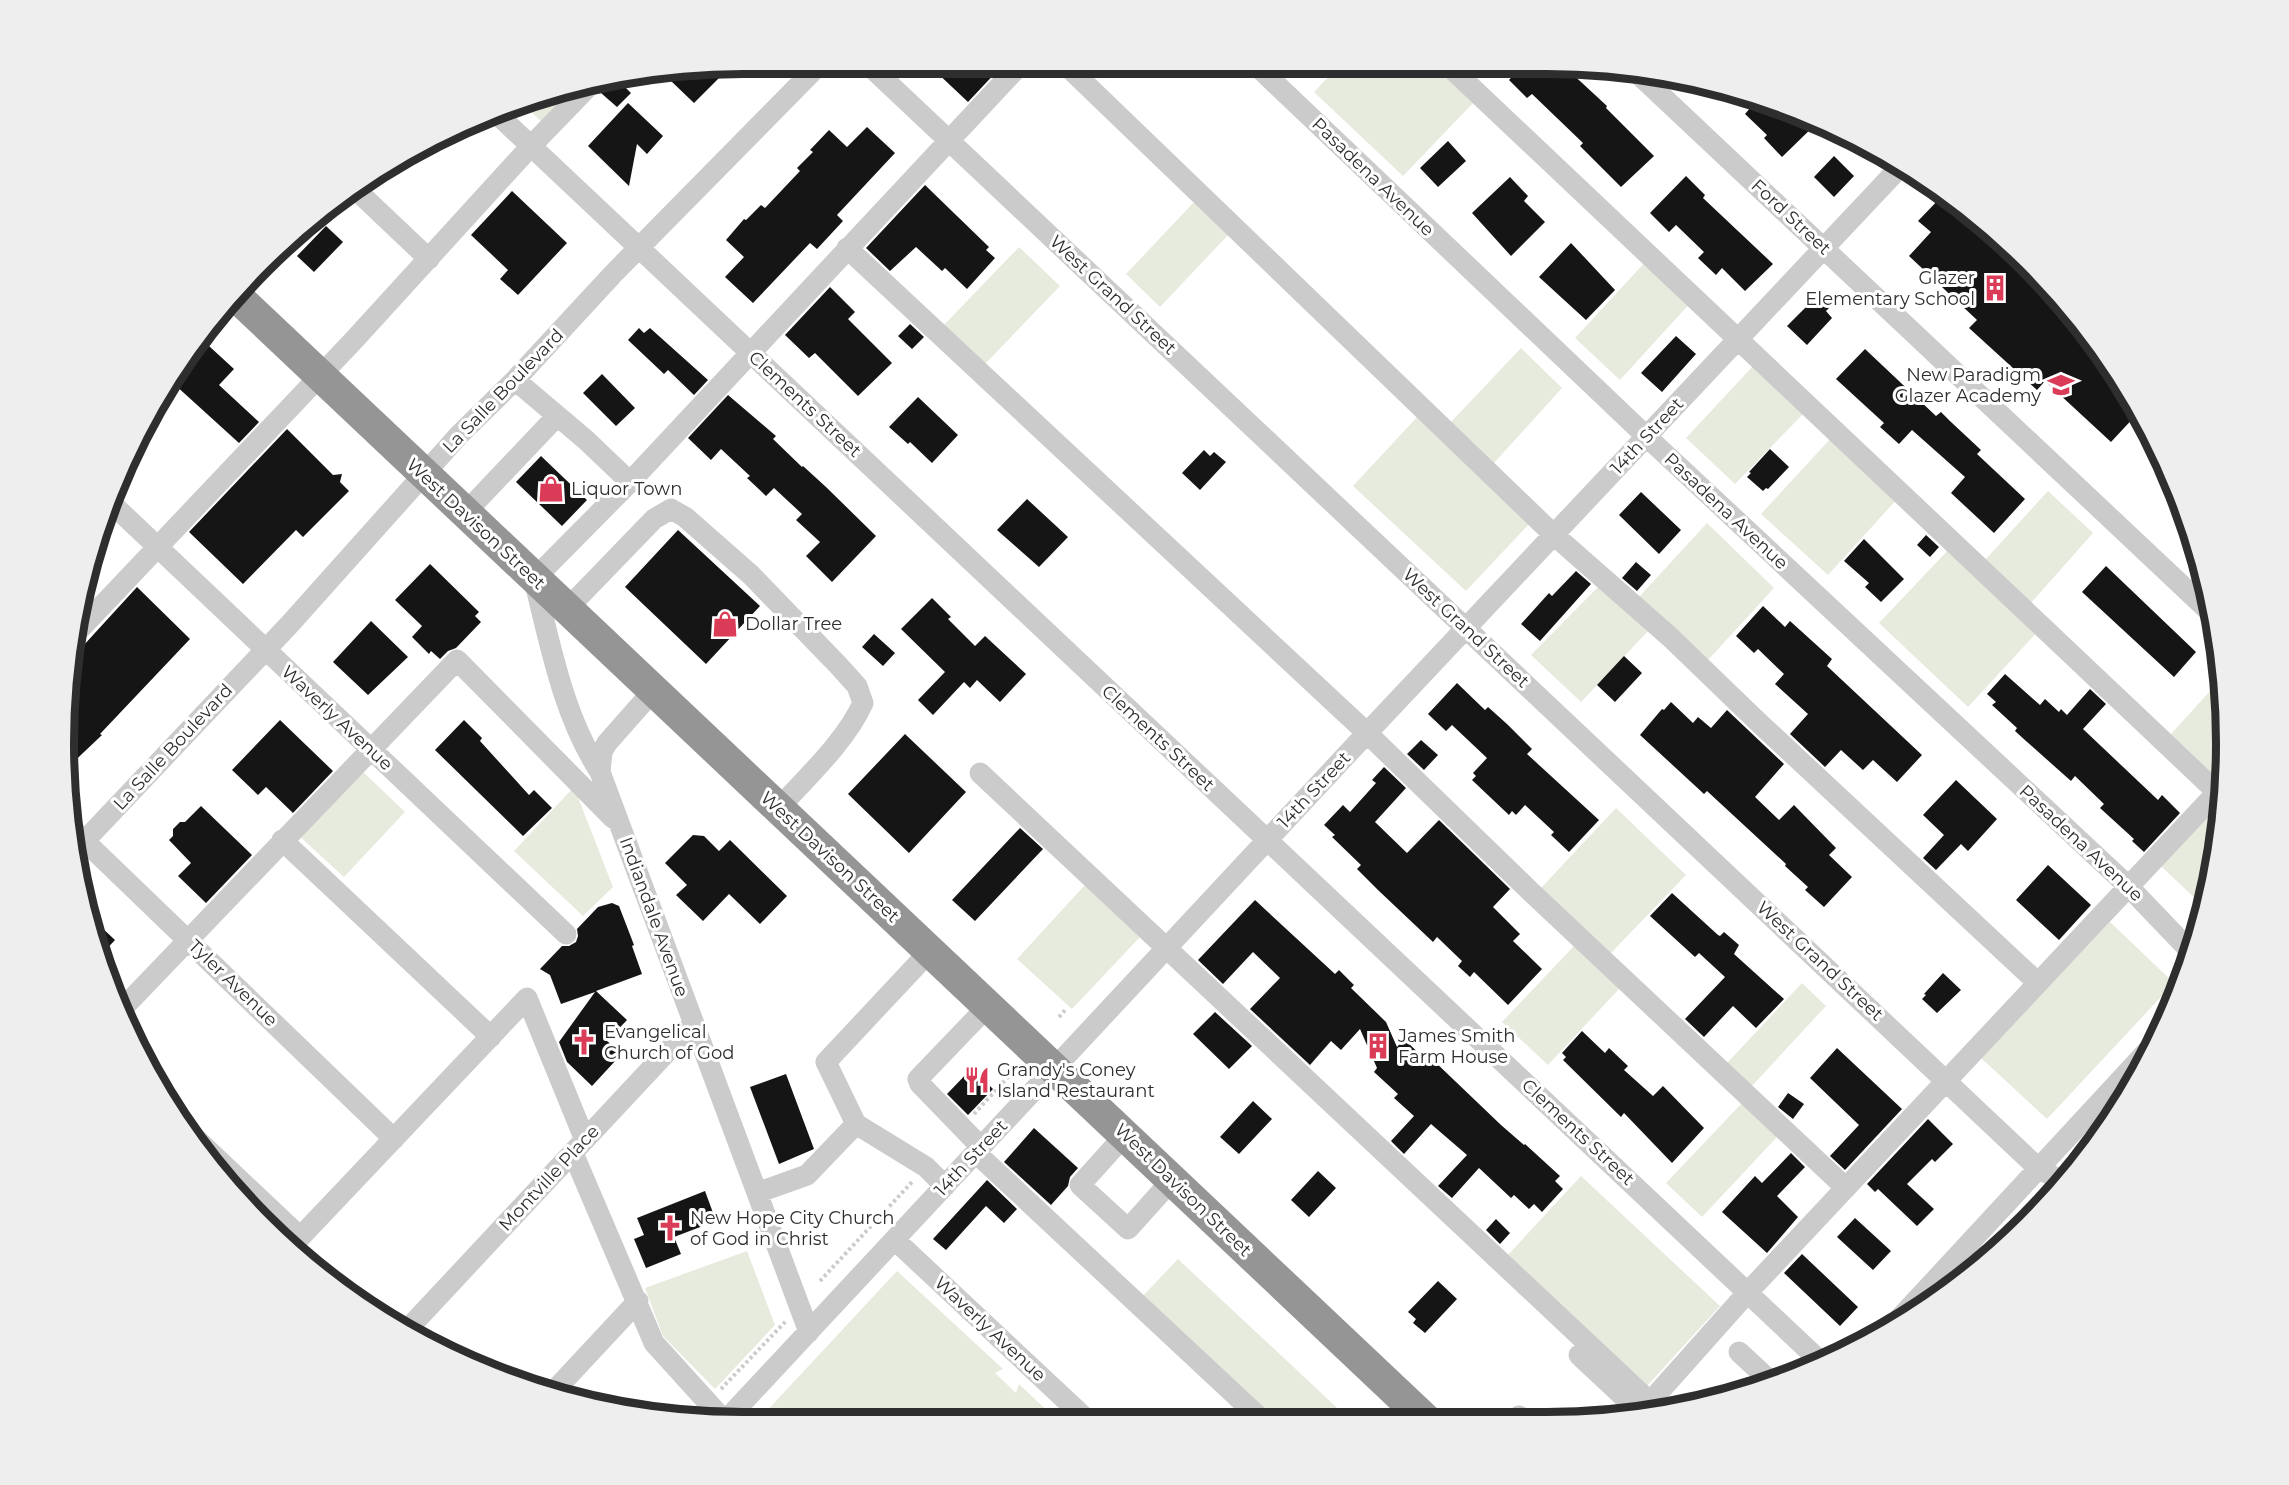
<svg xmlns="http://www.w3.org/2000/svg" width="2289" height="1485" font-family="Montserrat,sans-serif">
<rect width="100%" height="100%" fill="#fff"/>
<path fill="#e6ebdd" d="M1336,69H1437L1473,103L1403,176L1314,92Z
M587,84L547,127L520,101L524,99Z
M1195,201L1229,234L1160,307L1126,274Z
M1019,247L1060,286L984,365L943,326Z
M1648,259L1693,300L1620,380L1575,338Z
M1521,348L1562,388L1494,463L1451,422Z
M1753,366L1804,413L1735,484L1686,438Z
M1419,415L1531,522L1466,591L1353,486Z
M1833,436L1899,497L1828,575L1761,514Z
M2048,491L2093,533L2031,603L1985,560Z
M1707,523L1774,588L1708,660L1639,597Z
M1951,547L2040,629L1968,707L1879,623Z
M1600,585L1649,630L1581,702L1531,655Z
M2221,679L2225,698L2222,773L2218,778L2171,734Z
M359,768L405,812L344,877L297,834Z
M574,787L613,887L583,916L514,851Z
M2221,801L2220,831L2203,906L2161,866Z
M1616,808L1686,875L1611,953L1541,888Z
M1085,885L1140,937L1072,1009L1017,959Z
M2110,922L2174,983L2047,1119L1981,1058Z
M1574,946L1619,989L1548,1065L1502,1022Z
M1802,983L1826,1006L1751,1087L1727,1063Z
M1742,1103L1777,1137L1702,1217L1666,1183Z
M1581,1176L1720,1306L1647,1386L1507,1256Z
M747,1251L775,1325L715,1389L663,1336L645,1288Z
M1178,1259L1349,1419H1270L1141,1298Z
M897,1271L1003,1369L995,1373L1016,1393L1019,1384L1055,1418L761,1417Z"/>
<path fill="#151515" d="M683,69H728L694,103L671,81Z
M933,69H999L968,102Z
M1519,69H1567L1607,106L1606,108L1654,156L1621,187L1580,146L1583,143L1532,94L1527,98L1509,80Z
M616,78L631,93L617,107L601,93Z
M1756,101L1807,115L1819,121L1782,157L1764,138L1767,135L1745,114Z
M628,103L663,136L647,154L637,144L629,186L588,146Z
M867,127L895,153L837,215L843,221L817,249L810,243L753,303L725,277L744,257L726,240L744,219L746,220L761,205L765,208L800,171L797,168L813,152L810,150L829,130L847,147Z
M1448,141L1466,161L1438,187L1420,168Z
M1834,156L1854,176L1834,197L1814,177Z
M1686,176L1705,195L1703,198L1773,264L1745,291L1722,268L1716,275L1698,258L1704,252L1676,225L1669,232L1650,213Z
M1510,177L1528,196L1524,201L1545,222L1511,256L1472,213Z
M925,185L989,247L986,250L995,258L967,289L945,268L942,271L916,247L890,271L866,248Z
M512,191L567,243L518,295L500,279L508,270L471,235Z
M1943,195L1994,231L2085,329L2138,413L2111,442L2045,381L2037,390L1969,328L1977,320L1909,256L1931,232L1918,221Z
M326,226L343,242L314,272L297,256Z
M1571,243L1615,290L1586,320L1539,277Z
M830,287L855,312L848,319L892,363L858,396L815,353L809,358L785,335Z
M1818,295L1830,307L1826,311L1832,318L1807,345L1787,326Z
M910,324L924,337L912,349L898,336Z
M639,328L644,333L650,328L708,380L694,395L668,370L664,374L628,340Z
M1676,336L1696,354L1662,392L1641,373Z
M209,346L234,369L219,385L259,422L239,443L174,384Z
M1865,349L1936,416L1941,412L1951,422L1981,450L1977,454L2025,499L1994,533L1951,493L1965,477L1912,430L1899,444L1880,427L1884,423L1836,379Z
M602,374L635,408L616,426L583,393Z
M728,395L776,436L773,439L802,467L803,466L826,487L876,536L832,582L806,556L820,542L796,520L802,514L774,488L766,496L747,478L750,476L721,449L711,460L688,438Z
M918,397L958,435L932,463L910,442L908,444L889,427Z
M287,429L333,475L342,474L340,482L349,491L303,537L296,530L243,584L189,532Z
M1770,449L1789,467L1768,489L1766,488L1763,491L1747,477L1751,473L1749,472Z
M1204,450L1210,456L1214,452L1226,462L1200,490L1182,473Z
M541,456L587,500L562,526L516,482Z
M1641,492L1681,530L1659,554L1619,515Z
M1027,499L1068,537L1039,567L997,530Z
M678,530L760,606L706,664L625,587Z
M1926,535L1939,547L1930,557L1917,545Z
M1864,539L1904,579L1881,602L1865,587L1869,583L1844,561Z
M1636,562L1651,575L1637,591L1622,578Z
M430,564L479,612L475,616L481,622L456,648L448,651L440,659L431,651L429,654L412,637L422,626L395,600Z
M2106,566L2196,652L2174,677L2082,592Z
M1576,571L1591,584L1540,641L1521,624L1549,593L1552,596Z
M137,587L190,639L100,734L102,735L64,771V698L72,658Z
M932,598L951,617L948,619L975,646L985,636L1026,674L1000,702L977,680L970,688L964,682L933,715L918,700L945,672L901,629Z
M1763,606L1785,627L1790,621L1832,659L1827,666L1922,755L1897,782L1873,760L1863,770L1841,750L1825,767L1790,734L1808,714L1775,684L1784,674L1758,649L1754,653L1736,636Z
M371,621L408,657L368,695L333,662Z
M874,634L895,653L883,666L862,647Z
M1624,656L1642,673L1615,702L1597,685Z
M2005,674L2040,705L2045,699L2059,712L2061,709L2067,715L2090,689L2106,704L2083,729L2158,800L2162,795L2180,813L2144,852L2132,841L2134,839L2100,808L2104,804L2075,776L2071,781L2026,741L2015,731L2017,728L1992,705L1996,702L1987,694Z
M1457,683L1485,710L1488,707L1507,724L1532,749L1527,754L1599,820L1569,852L1551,835L1554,832L1525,805L1516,815L1512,811L1509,815L1472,780L1476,776L1473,773L1487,758L1452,725L1446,731L1428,714Z
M1671,702L1693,723L1698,717L1711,728L1727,710L1784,764L1755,797L1779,820L1794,805L1836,848L1829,855L1852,877L1824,907L1805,890L1808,887L1785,866L1786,864L1707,791L1704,794L1640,735L1662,709L1664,710Z
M280,720L333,771L293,813L266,787L258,795L232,770Z
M464,720L482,738L480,741L529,795L534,790L552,808L523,836L435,750Z
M905,734L966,792L909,853L848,794Z
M1421,740L1438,755L1424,770L1407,754Z
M1384,767L1406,788L1375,822L1407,853L1439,820L1510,889L1493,907L1520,934L1513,941L1542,969L1508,1005L1474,972L1470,977L1458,966L1462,961L1437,937L1433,942L1378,890L1357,869L1361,865L1332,837L1335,835L1324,825L1343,805L1350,812L1376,783L1372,780Z
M1956,780L1997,819L1968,851L1961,844L1936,870L1923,858L1944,835L1923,815Z
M201,806L252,855L206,903L178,876L191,863L169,840L173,836V829L180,822H185Z
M1020,828L1043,849L975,921L952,900Z
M693,835L704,836L719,851L730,840L787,896L760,924L729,894L703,921L676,895L687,885L665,863Z
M2048,865L2091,905L2059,940L2016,900Z
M1672,893L1718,935L1720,936L1724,932L1739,945L1734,954L1784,999L1756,1028L1733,1006L1704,1037L1685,1019L1725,977L1699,953L1695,957L1650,916Z
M1255,900L1335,974L1339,970L1354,985L1351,988L1386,1022L1397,1047L1404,1039L1428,1062L1432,1059L1501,1125L1524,1145L1525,1144L1560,1176L1555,1181L1563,1189L1542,1212L1534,1204L1529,1209L1514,1195L1511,1198L1479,1168L1452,1198L1438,1186L1467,1155L1431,1124L1404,1154L1391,1141L1414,1116L1394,1098L1398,1094L1374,1072L1377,1068L1360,1029L1341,1050L1331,1041L1310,1065L1250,1009L1280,978L1253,952L1223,984L1198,960Z
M612,903L619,906L634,945L632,946L642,974L596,991L627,1020L607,1041L619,1051L614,1056L617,1059L592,1086L567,1062L559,1042L595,992L561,1004L550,975L540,969L562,946H569L576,942L578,936L577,929L598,907Z
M85,912L115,940L101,955L86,918Z
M1943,973L1961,990L1937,1013L1922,999L1926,995L1924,994Z
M1215,1012L1252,1046L1229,1069L1193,1034Z
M1582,1031L1605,1053L1609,1048L1628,1066L1624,1070L1653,1096L1663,1086L1704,1128L1672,1163L1624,1113L1621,1117L1563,1060L1566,1057L1562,1053Z
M1837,1048L1902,1109L1845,1170L1830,1156L1859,1125L1810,1078Z
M972,1068L993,1089L968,1115L947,1094Z
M786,1074L814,1149L779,1164L750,1087Z
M1788,1093L1804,1104L1793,1119L1778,1107Z
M1253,1101L1272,1119L1239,1154L1220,1137Z
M1928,1119L1953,1144L1935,1162L1932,1159L1907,1184L1934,1209L1917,1226L1878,1189L1875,1192L1867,1184Z
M1034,1128L1078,1168L1070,1177L1068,1186L1051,1205L1004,1162Z
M1791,1153L1805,1167L1777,1196L1798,1217L1767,1253L1722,1212L1755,1176L1762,1183Z
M1318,1171L1336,1188L1309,1217L1291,1200Z
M987,1180L1017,1209L1004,1223L986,1206L946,1250L933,1239Z
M705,1191L716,1221L674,1237L681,1254L646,1268L634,1239L644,1235L637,1218Z
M1855,1218L1891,1251L1873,1270L1837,1237Z
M1496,1219L1510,1233L1500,1244L1486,1230Z
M1802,1254L1858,1307L1840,1326L1784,1273Z
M1438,1281L1457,1299L1425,1333L1413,1323L1416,1319L1408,1312Z"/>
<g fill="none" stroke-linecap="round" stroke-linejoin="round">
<path stroke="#cbcbcb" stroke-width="4" stroke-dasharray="3 3" stroke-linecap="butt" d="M1059,1017L1067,1008
M974,1114L1010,1075
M820,1281L912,1182
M721,1389L786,1321"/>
<path stroke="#cbcbcb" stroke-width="21" d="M873,69L2021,1152L2039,1169L2064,1182
M1070,69L1554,535L1670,637L1755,719L2038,983
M1260,69L1647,437L2128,886L2192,953
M1452,69L2217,792
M1633,69L2210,612
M496,113L1821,1362
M353,187L429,259
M847,248L1367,733L1531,892L1846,1188
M515,380L586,440L630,482
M109,501L566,934
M465,513L557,416
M567,609L654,519L671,509L685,517L751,575L838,665L857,686L863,703C846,741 806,778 778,809
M78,631L354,340L531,146L592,83
M600,772L602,752L607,743L653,691
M980,773L1650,1402L1748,1292L2222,787
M71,828L394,1139
M282,840L491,1037
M75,851L289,625L459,435L515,380L612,275L815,69
M123,1008L457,660L613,818
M856,1124L926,1167L945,1186
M192,1135L300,1237
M1125,1135L1080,1185L1128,1229L1172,1180
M981,1147L920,1084L918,1079L988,1006
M573,1153L654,1343L721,1417
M976,1153L1261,1419
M757,1193L807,1175L856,1124L826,1062L930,951
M895,1240L1085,1418
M290,1248L527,998L585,1140
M1956,1258L1970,1272
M1899,1319L2151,1047
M405,1332L693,1024
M809,1332L600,772C563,715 550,644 534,579L630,482L1016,69
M1739,1352L1766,1377
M1579,1355L1640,1412
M555,1390L638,1301
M729,1417L1367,733L1902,165
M1516,1420L1519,1416"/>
<path stroke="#959595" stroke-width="32" d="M234,294L1426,1420"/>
</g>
<defs>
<g id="building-bare" transform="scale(2.07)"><path d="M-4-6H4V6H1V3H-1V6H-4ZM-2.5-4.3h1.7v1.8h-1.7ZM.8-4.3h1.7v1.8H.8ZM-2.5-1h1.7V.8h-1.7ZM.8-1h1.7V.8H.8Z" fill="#da3c57" stroke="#fff" stroke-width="2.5" paint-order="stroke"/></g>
<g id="school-bare" transform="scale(2.07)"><path d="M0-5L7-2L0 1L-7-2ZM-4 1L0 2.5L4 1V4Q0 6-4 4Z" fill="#da3c57" stroke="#fff" stroke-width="2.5" paint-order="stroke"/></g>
<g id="shop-bare" transform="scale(2.07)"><path d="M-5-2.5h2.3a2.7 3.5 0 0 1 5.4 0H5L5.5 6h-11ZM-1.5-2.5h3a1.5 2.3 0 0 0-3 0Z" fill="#da3c57" stroke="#fff" stroke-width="2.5" paint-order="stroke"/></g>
<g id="church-bare" transform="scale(2.07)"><path d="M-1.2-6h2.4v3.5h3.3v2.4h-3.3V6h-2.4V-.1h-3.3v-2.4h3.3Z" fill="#da3c57" stroke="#fff" stroke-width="2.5" paint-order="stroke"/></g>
<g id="restaurant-bare" transform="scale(2.07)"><path d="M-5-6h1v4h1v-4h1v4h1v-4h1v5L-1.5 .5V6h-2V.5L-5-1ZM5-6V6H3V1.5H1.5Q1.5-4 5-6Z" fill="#da3c57" stroke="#fff" stroke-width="2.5" paint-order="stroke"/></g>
</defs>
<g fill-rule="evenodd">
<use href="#building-bare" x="1995" y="288"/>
<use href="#school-bare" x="2061" y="385"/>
<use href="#shop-bare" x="551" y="489"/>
<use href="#shop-bare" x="725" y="624"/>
<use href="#church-bare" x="584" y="1042"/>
<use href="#building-bare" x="1378" y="1046"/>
<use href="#restaurant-bare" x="977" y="1080"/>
<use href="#church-bare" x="670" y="1228"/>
</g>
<g text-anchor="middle" stroke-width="6" stroke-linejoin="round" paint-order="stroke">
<g font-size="18" fill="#2e2e2e" stroke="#fff">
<text transform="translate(1373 177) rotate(44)" y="6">Pasadena Avenue</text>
<text transform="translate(1791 217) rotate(43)" y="6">Ford Street</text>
<text transform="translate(1113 295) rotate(43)" y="6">West Grand Street</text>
<text transform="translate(503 391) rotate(-46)" y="6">La Salle Boulevard</text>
<text transform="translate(805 404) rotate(43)" y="6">Clements Street</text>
<text transform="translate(1647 436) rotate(-47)" y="6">14th Street</text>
<text transform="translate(1726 511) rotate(43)" y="6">Pasadena Avenue</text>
<text transform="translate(476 524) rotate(43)" y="6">West Davison Street</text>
<text transform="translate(1466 628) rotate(43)" y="6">West Grand Street</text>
<text transform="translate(337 718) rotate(43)" y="6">Waverly Avenue</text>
<text transform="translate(1158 738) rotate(43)" y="6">Clements Street</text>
<text transform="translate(173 747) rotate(-47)" y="6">La Salle Boulevard</text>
<text transform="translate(1314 790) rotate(-47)" y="6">14th Street</text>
<text transform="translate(2081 843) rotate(43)" y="6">Pasadena Avenue</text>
<text transform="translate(830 857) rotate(43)" y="6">West Davison Street</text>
<text transform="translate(654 917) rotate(70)" y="6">Indiandale Avenue</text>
<text transform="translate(1820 961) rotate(43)" y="6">West Grand Street</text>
<text transform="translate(233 983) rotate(44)" y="6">Tyler Avenue</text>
<text transform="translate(1578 1132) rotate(43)" y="6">Clements Street</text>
<text transform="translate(971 1158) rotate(-47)" y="6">14th Street</text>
<text transform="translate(549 1178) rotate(-47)" y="6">Montville Place</text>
<text transform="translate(1183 1190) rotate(44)" y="6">West Davison Street</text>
<text transform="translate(990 1329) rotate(43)" y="6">Waverly Avenue</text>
</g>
<g font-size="18" fill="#2e2e2e" stroke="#fff" text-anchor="start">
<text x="1975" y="284" text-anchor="end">Glazer<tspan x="1975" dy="21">Elementary School</tspan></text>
<text x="2041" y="381" text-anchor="end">New Paradigm<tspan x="2041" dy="21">Glazer Academy</tspan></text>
<text x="571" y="495">Liquor Town</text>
<text x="745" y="630">Dollar Tree</text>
<text x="604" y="1038">Evangelical<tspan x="604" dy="21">Church of God</tspan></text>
<text x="1398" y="1042">James Smith<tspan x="1398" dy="21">Farm House</tspan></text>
<text x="997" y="1076">Grandy's Coney<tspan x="997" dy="21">Island Restaurant</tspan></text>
<text x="690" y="1224">New Hope City Church<tspan x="690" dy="21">of God in Christ</tspan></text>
</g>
</g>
<path d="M0 0H2289V1485H0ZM743 74H1547A669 669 0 0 1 2216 743V743A669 669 0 0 1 1547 1412H743A669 669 0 0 1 74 743V743A669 669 0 0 1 743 74Z" fill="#eee" fill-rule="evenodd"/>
<path fill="none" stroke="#2e2e2e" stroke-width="8" d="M743 74H1547A669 669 0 0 1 2216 743V743A669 669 0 0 1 1547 1412H743A669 669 0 0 1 74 743V743A669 669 0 0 1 743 74Z"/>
</svg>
